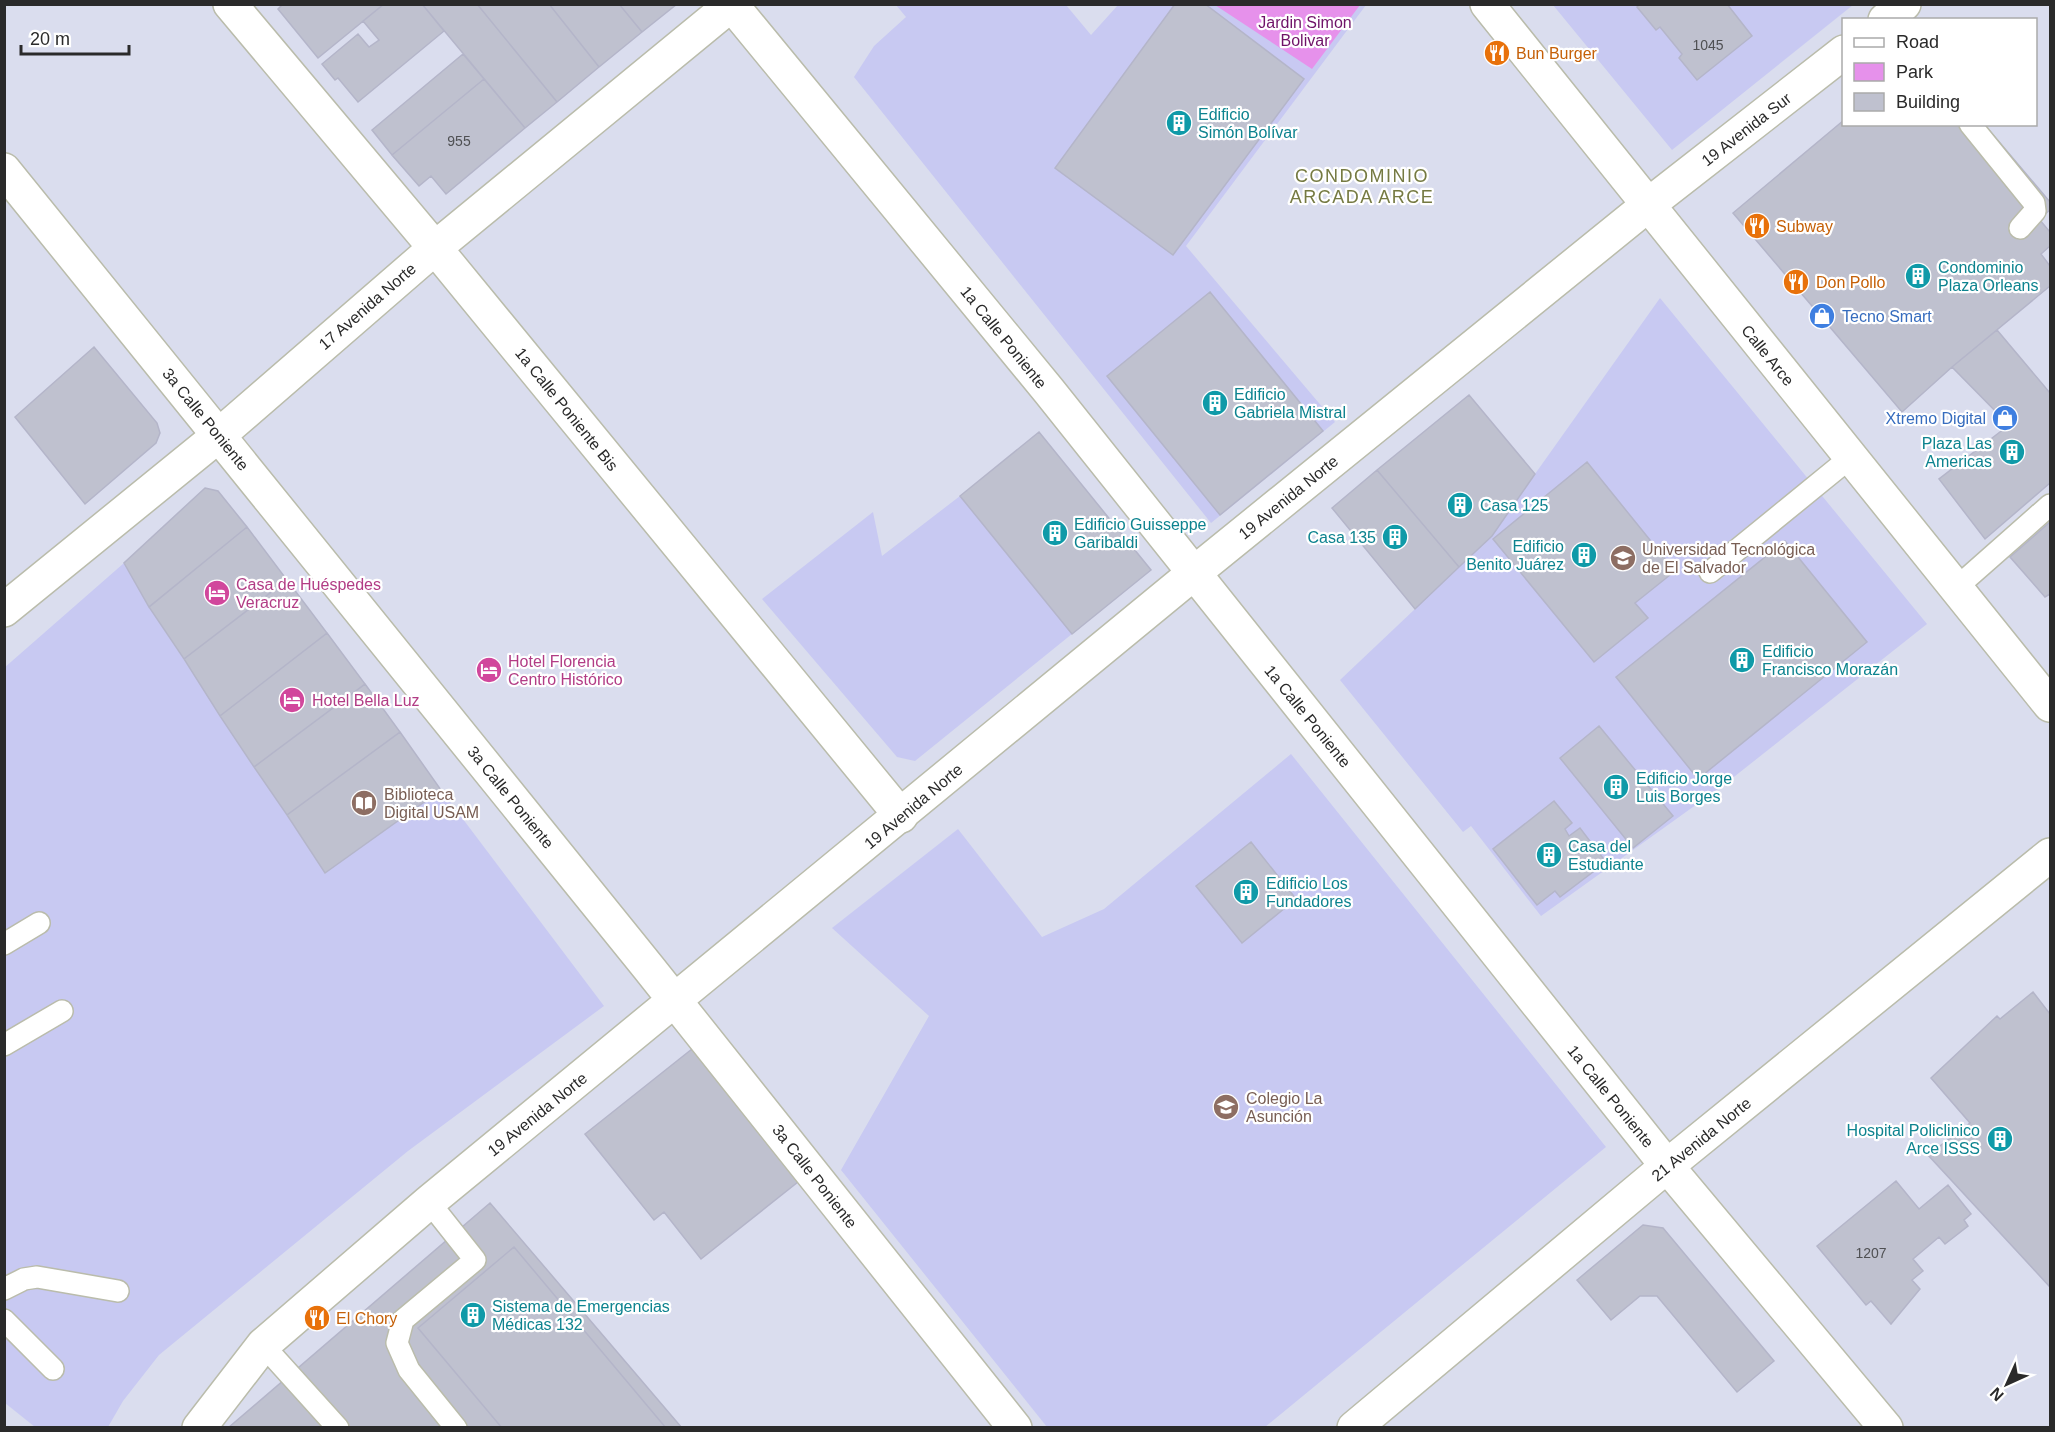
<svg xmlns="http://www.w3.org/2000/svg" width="2055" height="1432" font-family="Helvetica,sans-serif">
<rect width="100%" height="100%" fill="#daddee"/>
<path fill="#c8c9f2" d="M896,5H1066L1091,35L1118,5H1366L1186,246L1335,422L1211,523L854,77L874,46L906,17Z
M1553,5H1853L1672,150Z
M1660,298L1927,624L1725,784L1541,916L1471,826L1463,832L1340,680L1415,609L1332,508L1469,395L1535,474Z
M960,496L1151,570L915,761L897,757L762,599L873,512L882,556Z
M124,563L149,607L325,873L441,790L604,1006L408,1151L159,1355L123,1401L108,1427H35L5,1403L4,668Z
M1291,754L1606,1147L1265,1427H1047L841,1170L929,1016L832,928L958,829L1042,937L1104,909Z"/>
<path fill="#e691eb" d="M1215,5H1360L1312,69Z"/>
<path fill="#bfc1cf" stroke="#b4b5c9" stroke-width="1.5" d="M283,4H384L318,58L278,9Z
M384,4H422L444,31L358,102L338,78L335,80L322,64L358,34L369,47L379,40L363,21Z
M422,4H477L557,102L525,128Z
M477,4H549L599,67L557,102Z
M549,4H619L642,32L599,67Z
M619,4H677L642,32Z
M1175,4H1205L1304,79L1173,255L1055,168Z
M1640,4H1727L1752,36L1697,80L1679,58L1682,54L1660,27L1656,30L1637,7Z
M463,54L484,79L392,155L372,130Z
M484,79L525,128L446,194L431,176L419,186L392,155Z
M1844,120V124H1984L2050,202V210L2039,219L2050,232V246L2041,254L2050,266V286L1952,367L1902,412L1733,213Z
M1210,292L1323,431L1220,515L1107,376Z
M1997,330L2050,393V483L1985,539L1939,479L2009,425L1952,367Z
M94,347L157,423L160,433L156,443L85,504L15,417Z
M1469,395L1535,474L1492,536L1459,567L1377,470Z
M1039,432L1151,570L1072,634L960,496Z
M1587,462L1675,571L1635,603L1648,618L1594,662L1493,539Z
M1377,470L1459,567L1415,609L1332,508Z
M205,488L218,491L247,527L149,607L124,563Z
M2050,522V594L2045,597L2010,557Z
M247,527L287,580L184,659L149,607Z
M1785,541L1867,642L1698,779L1616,677Z
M287,580L327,633L220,716L184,659Z
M327,633L365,684L254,767L220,716Z
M365,684L400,732L287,815L254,767Z
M1599,726L1673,816L1633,848L1560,758Z
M400,732L441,790L325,873L287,815Z
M1554,801L1572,823L1565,829L1569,836L1580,828L1606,862L1560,897L1555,891L1537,905L1493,849Z
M1251,842L1296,899L1242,943L1196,886Z
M2033,992L2050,1014V1287L1928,1155L1970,1123L1931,1078L1997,1016L2000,1019Z
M692,1049L798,1182L701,1259L664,1212L654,1220L585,1134Z
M1896,1181L1919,1209L1948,1185L1971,1214L1964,1220L1968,1226L1945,1244L1939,1237L1913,1259L1923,1271L1912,1280L1920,1289L1891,1324L1871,1301L1866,1305L1817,1246Z
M490,1203L682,1428H228Z
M1643,1225L1663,1228L1774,1361L1737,1392L1657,1296H1640L1611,1320L1577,1280Z
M514,1247L666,1428H502L418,1328Z"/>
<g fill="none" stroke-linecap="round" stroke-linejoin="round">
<g stroke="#babcab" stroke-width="24">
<path id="lane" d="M1970,124L2034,203L2035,211L2020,228
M1710,572L1851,457
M1956,588L2050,505
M4,944L39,923
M4,1045L62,1011
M429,1202L475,1260L403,1320L397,1343L409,1370L456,1428
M4,1289L24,1279L37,1277L118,1291
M4,1320L53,1369
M263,1345L338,1428"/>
</g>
<g stroke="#babcab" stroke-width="36">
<path id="street" d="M230,4L435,248L901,816
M1487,4L2050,705
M4,610L218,436L435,248L732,4"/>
</g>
<g stroke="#babcab" stroke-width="36">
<path id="secondary" d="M731,4L1049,391L1667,1166L1886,1428
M1885,20L1904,4
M4,170L648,967L1015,1428
M199,1428L263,1345L429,1202L1194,573L1648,205L1844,52
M1354,1428L1667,1166L2050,855"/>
</g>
<use href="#lane" stroke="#fff" stroke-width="21"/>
<use href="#street" stroke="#fff" stroke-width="33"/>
<use href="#secondary" stroke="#fff" stroke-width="33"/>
</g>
<defs>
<g id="restaurant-disc" transform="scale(1.35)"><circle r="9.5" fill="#e8710a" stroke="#fff"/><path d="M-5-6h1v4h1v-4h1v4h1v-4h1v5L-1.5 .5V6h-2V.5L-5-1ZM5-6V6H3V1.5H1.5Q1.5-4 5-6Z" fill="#fff"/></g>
<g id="building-disc" transform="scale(1.35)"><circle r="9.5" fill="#0f9aa8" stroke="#fff"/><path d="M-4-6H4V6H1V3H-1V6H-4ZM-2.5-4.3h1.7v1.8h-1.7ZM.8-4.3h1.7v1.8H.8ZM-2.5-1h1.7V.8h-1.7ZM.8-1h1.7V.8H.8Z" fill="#fff"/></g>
<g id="shop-disc" transform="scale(1.35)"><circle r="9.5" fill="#3f7fe0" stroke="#fff"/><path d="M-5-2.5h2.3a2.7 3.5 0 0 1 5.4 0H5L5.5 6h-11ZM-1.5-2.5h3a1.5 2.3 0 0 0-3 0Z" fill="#fff"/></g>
<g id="university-disc" transform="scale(1.35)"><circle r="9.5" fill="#8d6e63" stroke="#fff"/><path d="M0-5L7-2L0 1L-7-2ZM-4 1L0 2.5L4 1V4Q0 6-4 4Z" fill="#fff"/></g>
<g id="hotel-disc" transform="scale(1.35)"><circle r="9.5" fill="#d1479c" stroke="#fff"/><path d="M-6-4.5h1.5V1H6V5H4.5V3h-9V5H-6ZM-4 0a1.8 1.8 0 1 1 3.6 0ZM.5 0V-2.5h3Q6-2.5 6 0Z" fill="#fff"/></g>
<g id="library-disc" transform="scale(1.35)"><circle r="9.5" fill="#8d6e63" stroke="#fff"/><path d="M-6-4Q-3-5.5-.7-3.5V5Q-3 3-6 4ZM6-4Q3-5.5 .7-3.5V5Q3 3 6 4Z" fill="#fff"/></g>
<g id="school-disc" transform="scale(1.35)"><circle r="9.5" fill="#8d6e63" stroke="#fff"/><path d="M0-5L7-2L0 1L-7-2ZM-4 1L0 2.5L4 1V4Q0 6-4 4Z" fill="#fff"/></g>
</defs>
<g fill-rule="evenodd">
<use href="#restaurant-disc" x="1497" y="53"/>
<use href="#building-disc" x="1179" y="123"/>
<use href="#restaurant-disc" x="1757" y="226"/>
<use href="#building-disc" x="1918" y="276"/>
<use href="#restaurant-disc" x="1796" y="282"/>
<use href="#shop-disc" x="1822" y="316"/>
<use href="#building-disc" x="1215" y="403"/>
<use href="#shop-disc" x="2005" y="418"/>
<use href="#building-disc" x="2012" y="452"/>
<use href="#building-disc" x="1460" y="505"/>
<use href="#building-disc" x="1055" y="533"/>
<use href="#building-disc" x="1395" y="537"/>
<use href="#building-disc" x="1584" y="555"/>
<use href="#university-disc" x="1623" y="558"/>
<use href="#hotel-disc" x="217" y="593"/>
<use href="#building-disc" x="1742" y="660"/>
<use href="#hotel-disc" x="489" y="670"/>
<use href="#hotel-disc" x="292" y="700"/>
<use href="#building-disc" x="1616" y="787"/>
<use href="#library-disc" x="364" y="803"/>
<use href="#building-disc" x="1549" y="855"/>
<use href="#building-disc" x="1246" y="892"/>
<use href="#school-disc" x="1226" y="1107"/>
<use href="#building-disc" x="2000" y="1139"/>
<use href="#building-disc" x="473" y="1315"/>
<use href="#restaurant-disc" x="317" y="1318"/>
</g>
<g text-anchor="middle" stroke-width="4.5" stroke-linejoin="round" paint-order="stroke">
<g font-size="14" fill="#4f5053">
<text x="1708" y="50">1045</text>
<text x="459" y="146">955</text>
<text x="1871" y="1258">1207</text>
</g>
<g font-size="16" fill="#6f1268" stroke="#fff">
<text x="1305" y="28">Jardin Simon<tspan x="1305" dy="18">Bolivar</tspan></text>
</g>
<g font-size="16" fill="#c56008" stroke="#fff" text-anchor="start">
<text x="1516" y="59">Bun Burger</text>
<text x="1776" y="232">Subway</text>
<text x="1816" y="288">Don Pollo</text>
<text x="336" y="1324">El Chory</text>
</g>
<g font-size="16" fill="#0d838f" stroke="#fff" text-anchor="start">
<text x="1198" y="120">Edificio<tspan x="1198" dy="18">Simón Bolívar</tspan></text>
<text x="1938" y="273">Condominio<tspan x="1938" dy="18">Plaza Orleans</tspan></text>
<text x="1234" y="400">Edificio<tspan x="1234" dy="18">Gabriela Mistral</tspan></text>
<text x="1992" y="449" text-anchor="end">Plaza Las<tspan x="1992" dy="18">Americas</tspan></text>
<text x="1480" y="511">Casa 125</text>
<text x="1074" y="530">Edificio Guisseppe<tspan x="1074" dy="18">Garibaldi</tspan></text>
<text x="1376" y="543" text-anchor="end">Casa 135</text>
<text x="1564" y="552" text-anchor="end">Edificio<tspan x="1564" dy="18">Benito Juárez</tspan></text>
<text x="1762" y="657">Edificio<tspan x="1762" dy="18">Francisco Morazán</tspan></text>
<text x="1636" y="784">Edificio Jorge<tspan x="1636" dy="18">Luis Borges</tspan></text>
<text x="1568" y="852">Casa del<tspan x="1568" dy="18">Estudiante</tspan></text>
<text x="1266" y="889">Edificio Los<tspan x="1266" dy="18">Fundadores</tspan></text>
<text x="1980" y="1136" text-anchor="end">Hospital Policlinico<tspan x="1980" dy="18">Arce ISSS</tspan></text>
<text x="492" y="1312">Sistema de Emergencias<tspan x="492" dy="18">Médicas 132</tspan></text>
</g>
<g font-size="16" fill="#2a2a2a" stroke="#fff">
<text transform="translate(1746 129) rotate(-38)" y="6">19 Avenida Sur</text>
<text transform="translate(367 306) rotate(-41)" y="6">17 Avenida Norte</text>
<text transform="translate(1004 337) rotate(51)" y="6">1a Calle Poniente</text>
<text transform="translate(1768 355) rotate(51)" y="6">Calle Arce</text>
<text transform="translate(567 409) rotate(51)" y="6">1a Calle Poniente Bis</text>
<text transform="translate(206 419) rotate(51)" y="6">3a Calle Poniente</text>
<text transform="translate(1288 497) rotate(-39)" y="6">19 Avenida Norte</text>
<text transform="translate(1308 716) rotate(51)" y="6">1a Calle Poniente</text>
<text transform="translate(511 797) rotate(51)" y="6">3a Calle Poniente</text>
<text transform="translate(913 806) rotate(-40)" y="6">19 Avenida Norte</text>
<text transform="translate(1611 1096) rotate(51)" y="6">1a Calle Poniente</text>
<text transform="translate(537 1114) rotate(-39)" y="6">19 Avenida Norte</text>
<text transform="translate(1701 1139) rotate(-39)" y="6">21 Avenida Norte</text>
<text transform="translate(815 1176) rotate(52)" y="6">3a Calle Poniente</text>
</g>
<g font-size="16" fill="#366cbe" stroke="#fff" text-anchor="start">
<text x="1842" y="322">Tecno Smart</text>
<text x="1986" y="424" text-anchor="end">Xtremo Digital</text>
</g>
<g font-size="16" fill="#785e54" stroke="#fff" text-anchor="start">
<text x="1642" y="555">Universidad Tecnológica<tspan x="1642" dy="18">de El Salvador</tspan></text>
<text x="384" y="800">Biblioteca<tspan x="384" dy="18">Digital USAM</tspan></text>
<text x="1246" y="1104">Colegio La<tspan x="1246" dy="18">Asunción</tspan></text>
</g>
<g font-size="16" fill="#b23c85" stroke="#fff" text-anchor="start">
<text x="236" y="590">Casa de Huéspedes<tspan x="236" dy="18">Veracruz</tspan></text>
<text x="508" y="667">Hotel Florencia<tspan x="508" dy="18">Centro Histórico</tspan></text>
<text x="312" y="706">Hotel Bella Luz</text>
</g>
<g font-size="18" letter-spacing="1.5" fill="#757a42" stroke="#fff">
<text x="1362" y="182">CONDOMINIO<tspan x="1362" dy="21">ARCADA ARCE</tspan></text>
</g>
</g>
<rect width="2055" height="1432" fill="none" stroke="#2a2a2a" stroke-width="12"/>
<rect x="1842" y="18" width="195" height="108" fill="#ffffff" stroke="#aaaaaa" stroke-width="1.5"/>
<rect x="1854" y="38" width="30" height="9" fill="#ffffff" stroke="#aaaaaa" stroke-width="1.5"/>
<text x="1896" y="48" font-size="18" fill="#2a2a2a">Road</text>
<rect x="1854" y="63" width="30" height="18" fill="#e691eb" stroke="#aaaaaa" stroke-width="1.5"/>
<text x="1896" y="78" font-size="18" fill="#2a2a2a">Park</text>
<rect x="1854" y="93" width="30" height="18" fill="#bfc1cf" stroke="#aaaaaa" stroke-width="1.5"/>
<text x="1896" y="108" font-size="18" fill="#2a2a2a">Building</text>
<g transform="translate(2007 1384) rotate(225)" stroke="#ffffff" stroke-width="4.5" paint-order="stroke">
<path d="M0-4.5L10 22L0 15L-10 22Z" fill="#2a2a2a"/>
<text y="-9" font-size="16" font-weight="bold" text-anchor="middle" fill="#2a2a2a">N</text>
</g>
<path d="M21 45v9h108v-9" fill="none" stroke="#2a2a2a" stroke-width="3"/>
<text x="30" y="45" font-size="18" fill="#2a2a2a" stroke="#ffffff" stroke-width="4.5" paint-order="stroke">20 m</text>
</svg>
